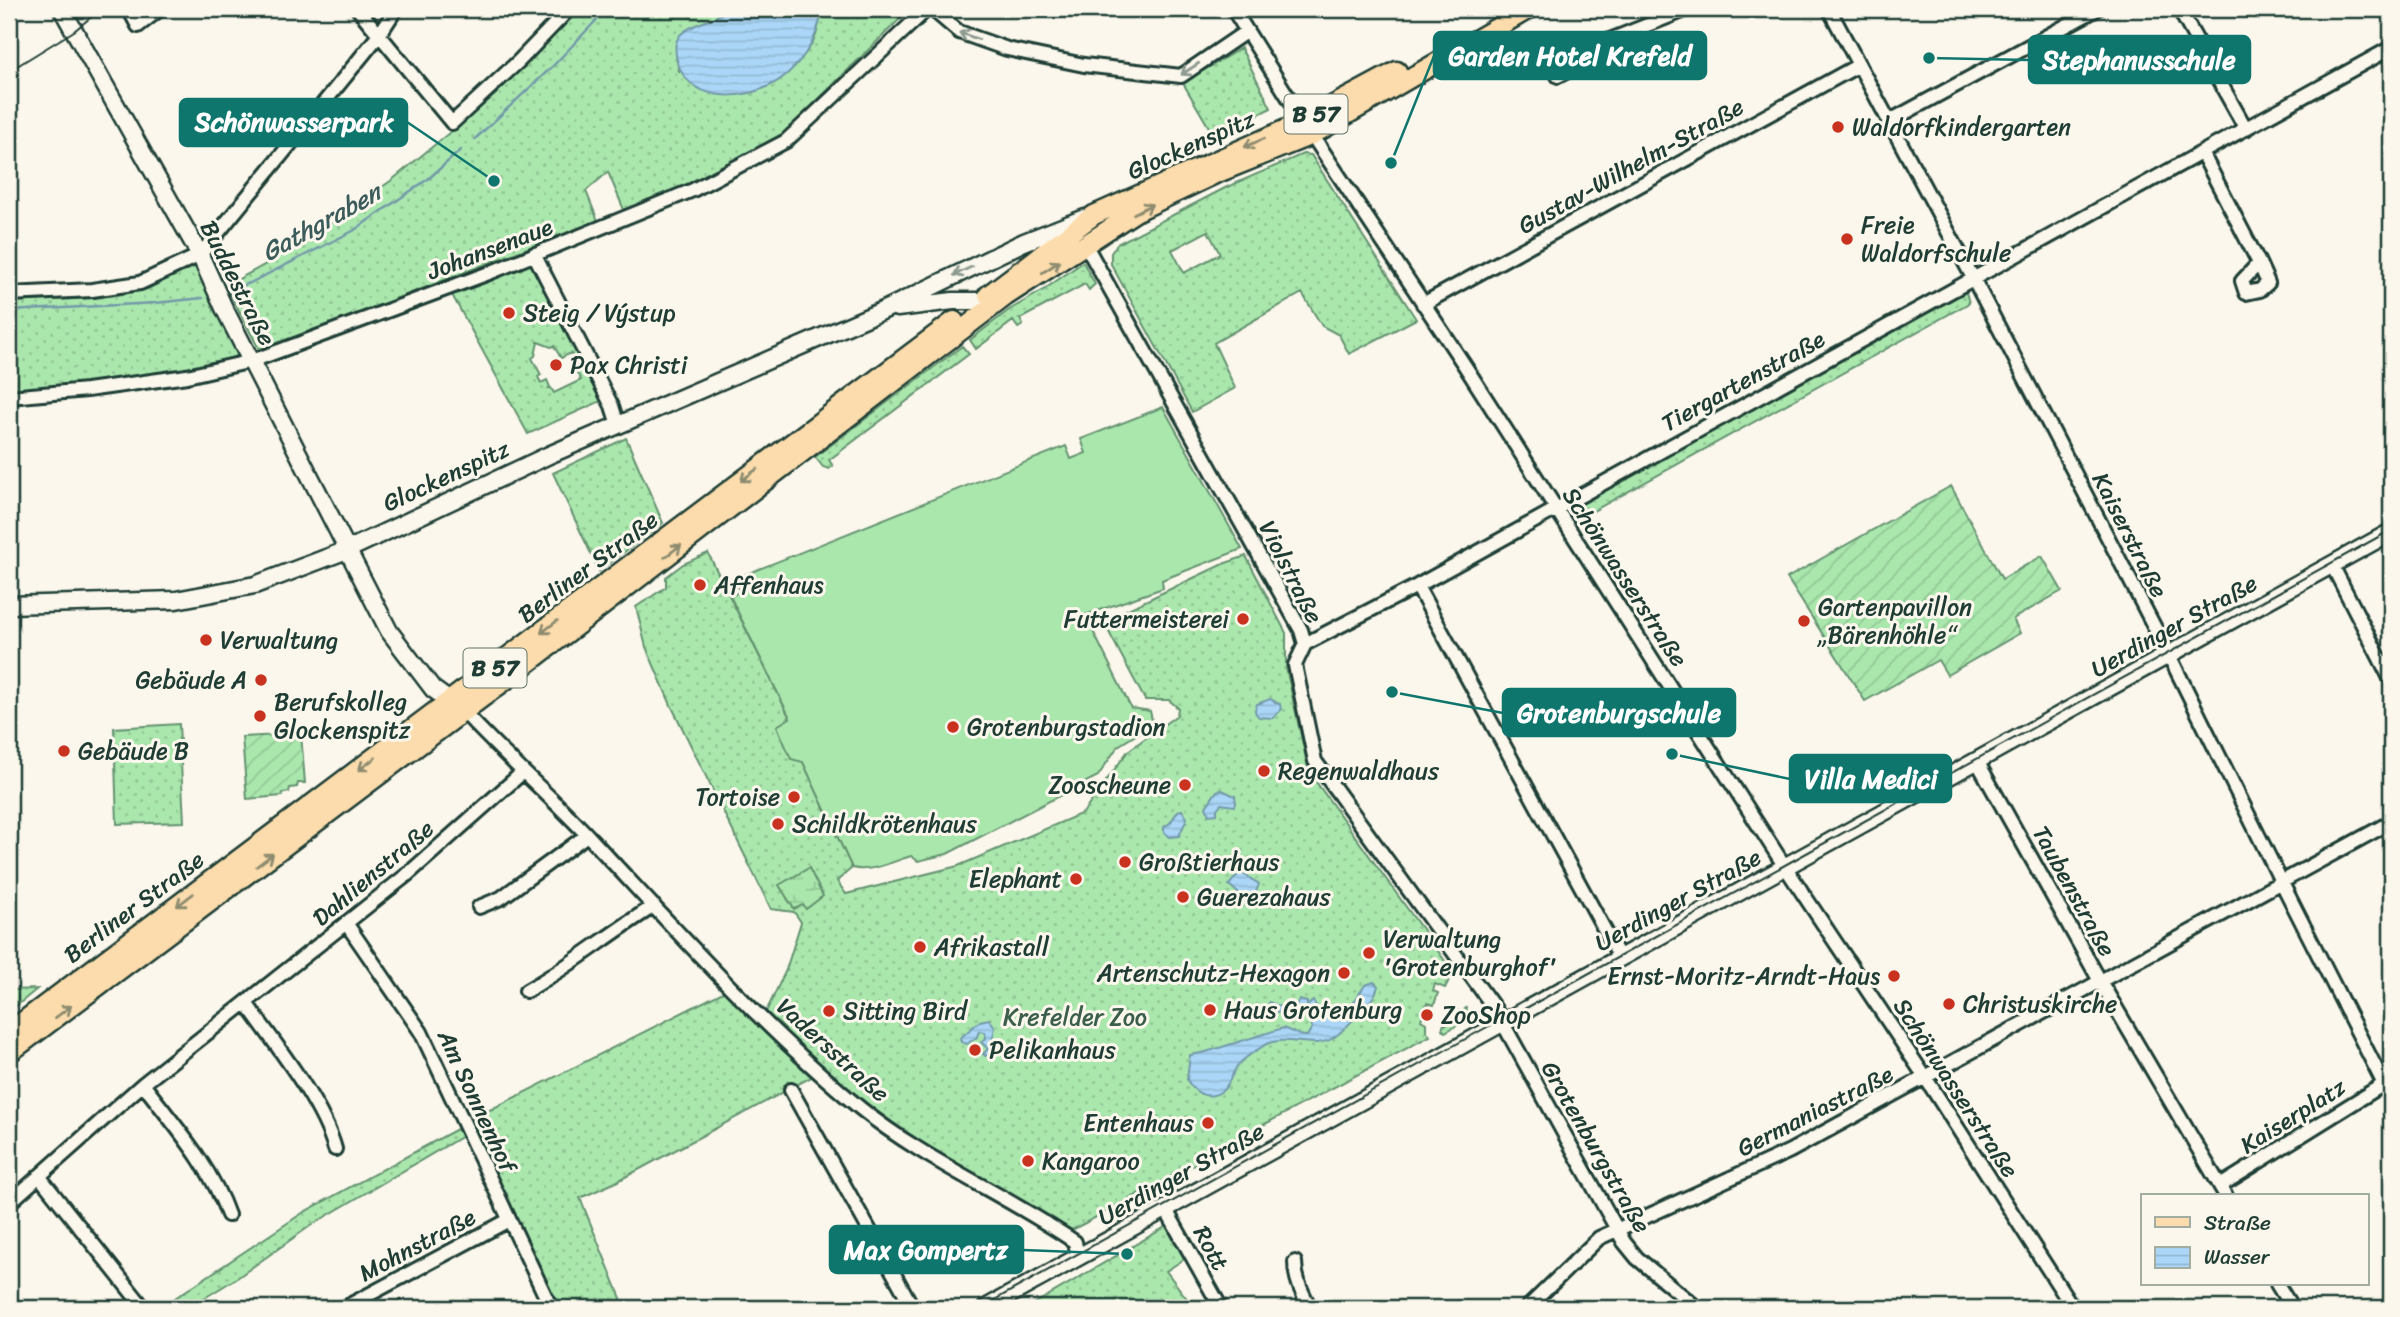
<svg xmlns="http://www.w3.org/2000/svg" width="2400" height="1317" font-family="Sriracha,sans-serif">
<defs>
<pattern id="grass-dots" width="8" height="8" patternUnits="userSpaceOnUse" patternTransform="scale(1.75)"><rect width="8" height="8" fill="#aae7ad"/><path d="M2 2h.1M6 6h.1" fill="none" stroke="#92c795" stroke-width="1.8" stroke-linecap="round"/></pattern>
<pattern id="wetland-marsh" width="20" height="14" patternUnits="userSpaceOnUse" patternTransform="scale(1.75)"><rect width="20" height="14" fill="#aae7ad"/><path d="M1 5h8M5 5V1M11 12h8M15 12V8" fill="none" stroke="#92c795"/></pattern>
<pattern id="garden-furrows" width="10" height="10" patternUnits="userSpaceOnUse" patternTransform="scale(1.75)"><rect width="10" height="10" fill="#aae7ad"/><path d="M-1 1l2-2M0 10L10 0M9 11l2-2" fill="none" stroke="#92c795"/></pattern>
<pattern id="water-rules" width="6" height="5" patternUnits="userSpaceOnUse" patternTransform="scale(1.75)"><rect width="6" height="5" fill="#abd6f7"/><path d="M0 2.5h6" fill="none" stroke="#93b9d4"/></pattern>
</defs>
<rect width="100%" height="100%" fill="#fbf7ec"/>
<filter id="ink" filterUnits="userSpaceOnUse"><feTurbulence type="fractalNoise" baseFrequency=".0143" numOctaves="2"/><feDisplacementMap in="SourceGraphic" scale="14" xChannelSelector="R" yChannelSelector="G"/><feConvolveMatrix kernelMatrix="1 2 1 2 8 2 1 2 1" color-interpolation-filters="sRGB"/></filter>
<g filter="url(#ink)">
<path fill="url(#grass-dots)" stroke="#649270" stroke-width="2" fill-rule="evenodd" d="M579,9H728C701,36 666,17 679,71L771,85C789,71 807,56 816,35C819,25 819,17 826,9H910L781,136L693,183L624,210L608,172L586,191L598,221L260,351L226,286L268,263L321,230L392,180L495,95Z
M1241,48L1271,108L1214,136L1183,83Z
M1303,154L1311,155L1416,319L1349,354L1339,335L1322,326L1302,293L1214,343L1235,388L1192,412L1111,264V253L1117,244L1225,188ZM1208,231L1220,254L1184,273L1172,250Z
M531,262L601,401L528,434L451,293ZM538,342L551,347L554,346L561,358L571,353L580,371L577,373L581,380L554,393L551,388H549L550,387L547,380L541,383L538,377L541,375L532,358L535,356Z
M1083,262L1095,284L1089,290L1085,284L1020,319L1023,325L1018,328L1013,321L976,349L970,340L1009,310L1042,291Z
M196,263L246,358L92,385L9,391V302L95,298L148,289Z
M1966,292L1969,303L1575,521L1572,509Z
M962,346L969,354L829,460L833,466L829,469L823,467L815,457Z
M626,438L663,523L599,571L553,473Z
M708,553L790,718L803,762L852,868L837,881L846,894L958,866L1083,813L1128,751L1177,715L1178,708L1169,700H1145L1103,621L1223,564L1246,556L1286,633V668L1309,772L1453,972L1445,988L1435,984L1433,991L1438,993L1434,1005L1427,1003L1421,1020L1426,1023V1030L1430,1036L1205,1156L1204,1159L1072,1230L909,1137L832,1077L765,1014L786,970L801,922L794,912L771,909L671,705L646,647L636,607L666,587V577L683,564Z
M179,724L184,822L117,824L114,728Z
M37,989L9,1012V990Z
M729,989L817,1074L614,1183L580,1198L625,1308H556L470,1120Z
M1466,1008L1472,1017L1445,1032L1442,1029L1444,1024H1448L1453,1009L1462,1012Z
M457,1129L464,1135L313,1224L237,1278L188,1308H160L304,1212Z
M1169,1225L1186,1258L1166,1271L1194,1308H1027Z"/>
<path fill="url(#wetland-marsh)" stroke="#649270" stroke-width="2" d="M809,868L823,896L806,909L803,905L794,909L779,885Z"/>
<path fill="url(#garden-furrows)" stroke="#649270" stroke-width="2" d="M1951,486L2002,579L2042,556L2062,591L2013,619L2020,633L1947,675L1938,660L1865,701L1787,578Z
M301,734L305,783H298L297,787L290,788L289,792L283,793L282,796L247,799L242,737Z"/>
<path fill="#aae7ad" stroke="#649270" stroke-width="2" d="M1163,407L1242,549L1162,580L1163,588L1085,615L1131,708L1150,711L1152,720L1147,728L1118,746L1098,776L947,854L918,861L911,856C894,861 870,873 852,868L803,762L791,759L777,726L790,718L730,596L740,592L734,579L1066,446L1071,459L1086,453L1081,439Z"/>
<path fill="url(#water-rules)" stroke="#7399a9" stroke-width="2" d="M728,9H826C820,17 819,24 816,33C809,53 789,76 771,85C738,102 687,101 677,60C675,52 674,41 681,34C694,22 715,21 728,9Z
M1270,699L1280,704L1281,710L1273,718L1259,717C1254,713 1254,710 1257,704Z
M1222,790L1235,796L1236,804L1234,806L1221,804L1217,809V814L1209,815L1206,807L1217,791Z
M1182,810L1187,818L1179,836L1170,837L1164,832V827L1170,823L1178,811Z
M1240,872L1259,884L1254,897L1247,901L1229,885Z
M1374,982L1378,986C1376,996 1368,1004 1361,1012C1354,1019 1341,1033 1333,1038C1313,1051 1286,1033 1265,1045C1257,1050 1240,1060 1236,1068C1229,1079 1228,1092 1213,1095C1202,1098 1192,1089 1187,1080L1190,1055L1206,1052L1283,1028C1292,1031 1298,1036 1307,1036L1312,1028L1309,1011L1302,1010L1296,1016L1267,1011L1269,1002L1287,1009L1295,1007L1299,1000L1307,1002V1006L1313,1001L1322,1014L1337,1013L1344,1017L1365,985Z
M989,1019L995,1027L992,1042L1001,1044L1002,1047L994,1054L985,1056L983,1054L988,1049L981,1042L986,1038L985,1032L979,1031L977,1037L967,1044L961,1042L960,1038L980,1021Z"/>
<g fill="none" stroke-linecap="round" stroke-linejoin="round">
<path stroke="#7399a9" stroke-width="2.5" d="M475,139L552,67L607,9
M226,291L250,283L353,231L428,179L461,150
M9,311L155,303L203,298"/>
<g stroke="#1f3d34" stroke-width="18">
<path id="minor" d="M129,9L138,26L160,9
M358,9L452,123L519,61L569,9
M932,9L959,32L1007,49L1084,65L1181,76L1247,31
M1233,9L1312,135L1465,366L1778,856L1925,1077L2073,1308
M1829,9L1973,278L2170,657L2282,883L2391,1098
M2179,9L2246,129
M1558,76L1594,57L1607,41L1688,9
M1888,122L2097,9
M2202,153L2259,263L2242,281L2246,293L2260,290L2268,283L2259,263
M1085,244L1301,630L1305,644L1295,665L1315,761L1495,1009L1624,1242L1637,1258L1697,1308
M534,254L612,406L618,425
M9,294L92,290L140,283L200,255L379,35L396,9
M1423,304L1859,65
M9,397L87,390L187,376L252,361L489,273L693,190L786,141L927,9
M2332,565L2391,680
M1417,586L1620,958
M1305,644L1417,586L2391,48
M463,711C504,756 550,795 591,839C677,931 762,1027 860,1108C925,1161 1005,1194 1075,1242L1078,1257
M1977,761L2100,981L2226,1196
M479,907L501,898L587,835
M346,923L421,1032L551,1308
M526,991C571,966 610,933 654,906
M246,1003C275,1044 322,1102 335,1149
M143,1084C174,1125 211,1166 228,1215
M791,1090L913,1308
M39,1176L144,1308
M2220,1186L2384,1084
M9,1203L143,1084L408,874L523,772
M1165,1208L1221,1308
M1295,1262C1295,1280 1302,1292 1310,1308
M2277,1284L2292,1308
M344,1308L509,1220
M1527,1308L1599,1238L1790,1151L2391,822"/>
</g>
<g stroke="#1f3d34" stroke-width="21">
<path id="secondary" d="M62,9L200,255L224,308L389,631L433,689L459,708
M897,308L953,301H980L1003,297
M9,605L176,600L255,585L347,550L549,455L884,310L1024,242L1085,218
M986,1308L2391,532"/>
</g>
<g stroke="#1f3d34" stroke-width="23">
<path id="primary" d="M988,295L1094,215L1304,121L1397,71
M9,1032L954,321
M9,1053L511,676L1006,296L1137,211L1213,175L1312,135L1529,9"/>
</g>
<use href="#minor" stroke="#fbf7ec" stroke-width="12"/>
<use href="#secondary" stroke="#fbf7ec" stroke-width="16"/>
<use href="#primary" stroke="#fcdcac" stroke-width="18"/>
<path stroke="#1f3d34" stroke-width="2" d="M9,71L74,31L101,9
M980,1308L1489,1026L1528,1007L2391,530"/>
</g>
<defs><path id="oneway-shaft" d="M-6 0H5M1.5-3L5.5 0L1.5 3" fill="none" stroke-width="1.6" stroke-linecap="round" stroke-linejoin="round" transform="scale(1.75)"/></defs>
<g stroke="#8d9a90">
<use href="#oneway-shaft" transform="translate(969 36) rotate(-160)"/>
<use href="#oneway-shaft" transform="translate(1190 69) rotate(147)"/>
<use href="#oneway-shaft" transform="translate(963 271) rotate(155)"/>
</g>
<g stroke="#8e8c70">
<use href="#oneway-shaft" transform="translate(1254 143) rotate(156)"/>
<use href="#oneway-shaft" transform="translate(1143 209) rotate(-27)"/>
<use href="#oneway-shaft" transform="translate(1051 267) rotate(-33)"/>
<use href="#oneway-shaft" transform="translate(749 475) rotate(143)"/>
<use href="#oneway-shaft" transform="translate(673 551) rotate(-37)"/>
<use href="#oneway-shaft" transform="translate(549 627) rotate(143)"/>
<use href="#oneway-shaft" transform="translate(367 764) rotate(143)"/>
<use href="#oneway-shaft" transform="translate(265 860) rotate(-37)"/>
<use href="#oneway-shaft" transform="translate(185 900) rotate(143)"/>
<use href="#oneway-shaft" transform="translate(63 1012) rotate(-37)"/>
</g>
</g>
<g fill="#c8321e" stroke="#fbf7ec" stroke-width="2.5">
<circle cx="1838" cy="127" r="7"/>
<circle cx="1847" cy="239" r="7"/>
<circle cx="509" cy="313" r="7"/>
<circle cx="556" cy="365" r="7"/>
<circle cx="700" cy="585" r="7"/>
<circle cx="1243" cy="619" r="7"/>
<circle cx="1804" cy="621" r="7"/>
<circle cx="206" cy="640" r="7"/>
<circle cx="261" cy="680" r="7"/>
<circle cx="260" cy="716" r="7"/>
<circle cx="953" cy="727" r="7"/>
<circle cx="64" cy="751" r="7"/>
<circle cx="1264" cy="771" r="7"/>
<circle cx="1185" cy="785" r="7"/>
<circle cx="794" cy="797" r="7"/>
<circle cx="778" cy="824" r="7"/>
<circle cx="1125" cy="862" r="7"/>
<circle cx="1076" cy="879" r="7"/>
<circle cx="1183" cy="897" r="7"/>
<circle cx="920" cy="947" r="7"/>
<circle cx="1369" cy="953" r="7"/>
<circle cx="1344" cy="973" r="7"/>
<circle cx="1894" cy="976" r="7"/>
<circle cx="1949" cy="1004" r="7"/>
<circle cx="1210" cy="1010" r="7"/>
<circle cx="829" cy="1011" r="7"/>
<circle cx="1427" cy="1015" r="7"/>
<circle cx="975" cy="1050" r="7"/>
<circle cx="1208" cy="1123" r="7"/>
<circle cx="1028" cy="1161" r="7"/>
</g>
<g text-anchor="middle" stroke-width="6" stroke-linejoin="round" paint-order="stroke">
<g fill="#fbf7ec" stroke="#61756b" stroke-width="2">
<rect x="1284.5" y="94.5" width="63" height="39" rx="5"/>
<rect x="463.5" y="648.5" width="63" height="39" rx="5"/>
</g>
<g font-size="23" font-weight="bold" fill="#1f3d34">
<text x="1316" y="122">B 57</text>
<text x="495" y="676">B 57</text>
</g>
<g font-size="24" fill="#1f3d34" stroke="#fbf7ec" text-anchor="start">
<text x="1852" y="135">Waldorfkindergarten</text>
<text x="1861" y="233">Freie<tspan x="1861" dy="28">Waldorfschule</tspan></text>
<text x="523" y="321">Steig / Výstup</text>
<text x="570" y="373">Pax Christi</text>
<text x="714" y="593">Affenhaus</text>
<text x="1818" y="615">Gartenpavillon<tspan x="1818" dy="28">„Bärenhöhle“</tspan></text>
<text x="1229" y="627" text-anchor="end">Futtermeisterei</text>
<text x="220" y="648">Verwaltung</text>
<text x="247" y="688" text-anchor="end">Gebäude A</text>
<text x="274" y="710">Berufskolleg<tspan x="274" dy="28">Glockenspitz</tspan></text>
<text x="967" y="735">Grotenburgstadion</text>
<text x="78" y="759">Gebäude B</text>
<text x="1278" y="779">Regenwaldhaus</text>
<text x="1171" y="793" text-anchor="end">Zooscheune</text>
<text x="780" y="805" text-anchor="end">Tortoise</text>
<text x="792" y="832">Schildkrötenhaus</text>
<text x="1139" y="870">Großtierhaus</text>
<text x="1062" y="887" text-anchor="end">Elephant</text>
<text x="1197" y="905">Guerezahaus</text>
<text x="1383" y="947">Verwaltung<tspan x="1383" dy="28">'Grotenburghof'</tspan></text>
<text x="934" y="955">Afrikastall</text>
<text x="1330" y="981" text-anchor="end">Artenschutz-Hexagon</text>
<text x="1880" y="984" text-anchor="end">Ernst-Moritz-Arndt-Haus</text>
<text x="1963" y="1012">Christuskirche</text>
<text x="1224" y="1018">Haus Grotenburg</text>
<text x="843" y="1019">Sitting Bird</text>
<text x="1441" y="1023">ZooShop</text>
<text x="989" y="1058">Pelikanhaus</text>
<text x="1194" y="1131" text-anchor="end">Entenhaus</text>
<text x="1042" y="1169">Kangaroo</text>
</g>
<g font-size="24" fill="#1f3d34" stroke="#fbf7ec">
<text transform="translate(1191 145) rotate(-24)" y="8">Glockenspitz</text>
<text transform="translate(1631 166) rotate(-29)" y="8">Gustav-Wilhelm-Straße</text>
<text transform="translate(490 249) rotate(-21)" y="8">Johansenaue</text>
<text transform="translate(238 283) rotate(63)" y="8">Buddestraße</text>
<text transform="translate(1743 381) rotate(-29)" y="8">Tiergartenstraße</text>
<text transform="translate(446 476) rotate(-25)" y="8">Glockenspitz</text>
<text transform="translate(2130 535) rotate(63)" y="8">Kaiserstraße</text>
<text transform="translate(588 567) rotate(-37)" y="8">Berliner Straße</text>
<text transform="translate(1291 572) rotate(63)" y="8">Violstraße</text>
<text transform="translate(1625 577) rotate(57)" y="8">Schönwasserstraße</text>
<text transform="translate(2174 626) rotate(-29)" y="8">Uerdinger Straße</text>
<text transform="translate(373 873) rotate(-40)" y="8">Dahlienstraße</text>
<text transform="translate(2074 891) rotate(61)" y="8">Taubenstraße</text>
<text transform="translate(1678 900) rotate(-29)" y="8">Uerdinger Straße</text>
<text transform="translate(134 907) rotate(-37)" y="8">Berliner Straße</text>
<text transform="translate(833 1050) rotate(42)" y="8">Vadersstraße</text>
<text transform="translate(1956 1088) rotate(57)" y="8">Schönwasserstraße</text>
<text transform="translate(477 1101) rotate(65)" y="8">Am Sonnenhof</text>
<text transform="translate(1815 1111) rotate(-27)" y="8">Germaniastraße</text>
<text transform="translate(2293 1116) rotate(-32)" y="8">Kaiserplatz</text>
<text transform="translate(1596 1147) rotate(60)" y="8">Grotenburgstraße</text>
<text transform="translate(1181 1174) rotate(-29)" y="8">Uerdinger Straße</text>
<text transform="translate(417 1245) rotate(-28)" y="8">Mohnstraße</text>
<text transform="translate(1211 1248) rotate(61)" y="8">Rott</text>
</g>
<g font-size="24" fill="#3b5f4c" stroke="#fbf7ec">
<text x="1075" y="1025">Krefelder Zoo</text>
</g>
<g font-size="26" font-style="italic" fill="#3b5c5b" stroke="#fbf7ec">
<text transform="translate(321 222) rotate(-29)" y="9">Gathgraben</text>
</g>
</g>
<path fill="none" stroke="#0f766e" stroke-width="2.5" d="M1391 163L1434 56M1929 58L2029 60M494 181L407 122M1392 692L1503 713M1672 754L1790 779M1127 1254L1023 1250"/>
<g fill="#0f766e" stroke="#fbf7ec" stroke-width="2.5">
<circle cx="1391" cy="163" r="7"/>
<circle cx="1929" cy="58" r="7"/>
<circle cx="494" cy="181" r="7"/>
<circle cx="1392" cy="692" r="7"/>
<circle cx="1672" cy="754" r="7"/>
<circle cx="1127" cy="1254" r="7"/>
</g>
<g fill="#0f766e" stroke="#0f766e" stroke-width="2.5">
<rect x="1434" y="32" width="272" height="47" rx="7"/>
<rect x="2029" y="36" width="221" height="47" rx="7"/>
<rect x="180" y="99" width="227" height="47" rx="7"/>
<rect x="1503" y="689" width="232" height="47" rx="7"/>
<rect x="1790" y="755" width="161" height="47" rx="7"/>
<rect x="830" y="1226" width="193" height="47" rx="7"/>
</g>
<g font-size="26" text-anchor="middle" font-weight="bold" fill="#fff">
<text x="1570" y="65">Garden Hotel Krefeld</text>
<text x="2139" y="69">Stephanusschule</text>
<text x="294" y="131">Schönwasserpark</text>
<text x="1619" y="722">Grotenburgschule</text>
<text x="1871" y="788">Villa Medici</text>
<text x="926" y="1259">Max Gompertz</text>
</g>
<rect width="2400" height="1317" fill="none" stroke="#fbf7ec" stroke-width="35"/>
<rect x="18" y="18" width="2365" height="1282" fill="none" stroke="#1f3d34" stroke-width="2.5" filter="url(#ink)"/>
<rect x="2141" y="1194" width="228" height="91" fill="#fbf7ec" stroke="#a3ada2" stroke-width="2"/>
<rect x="2155" y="1217" width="35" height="10" fill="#fcdcac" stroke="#a3ada2" stroke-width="2"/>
<text x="2204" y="1230" font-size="21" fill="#1f3d34">Straße</text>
<rect x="2155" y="1247" width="35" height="21" fill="url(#water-rules)" stroke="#a3ada2" stroke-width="2"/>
<text x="2204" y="1264" font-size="21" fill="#1f3d34">Wasser</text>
</svg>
